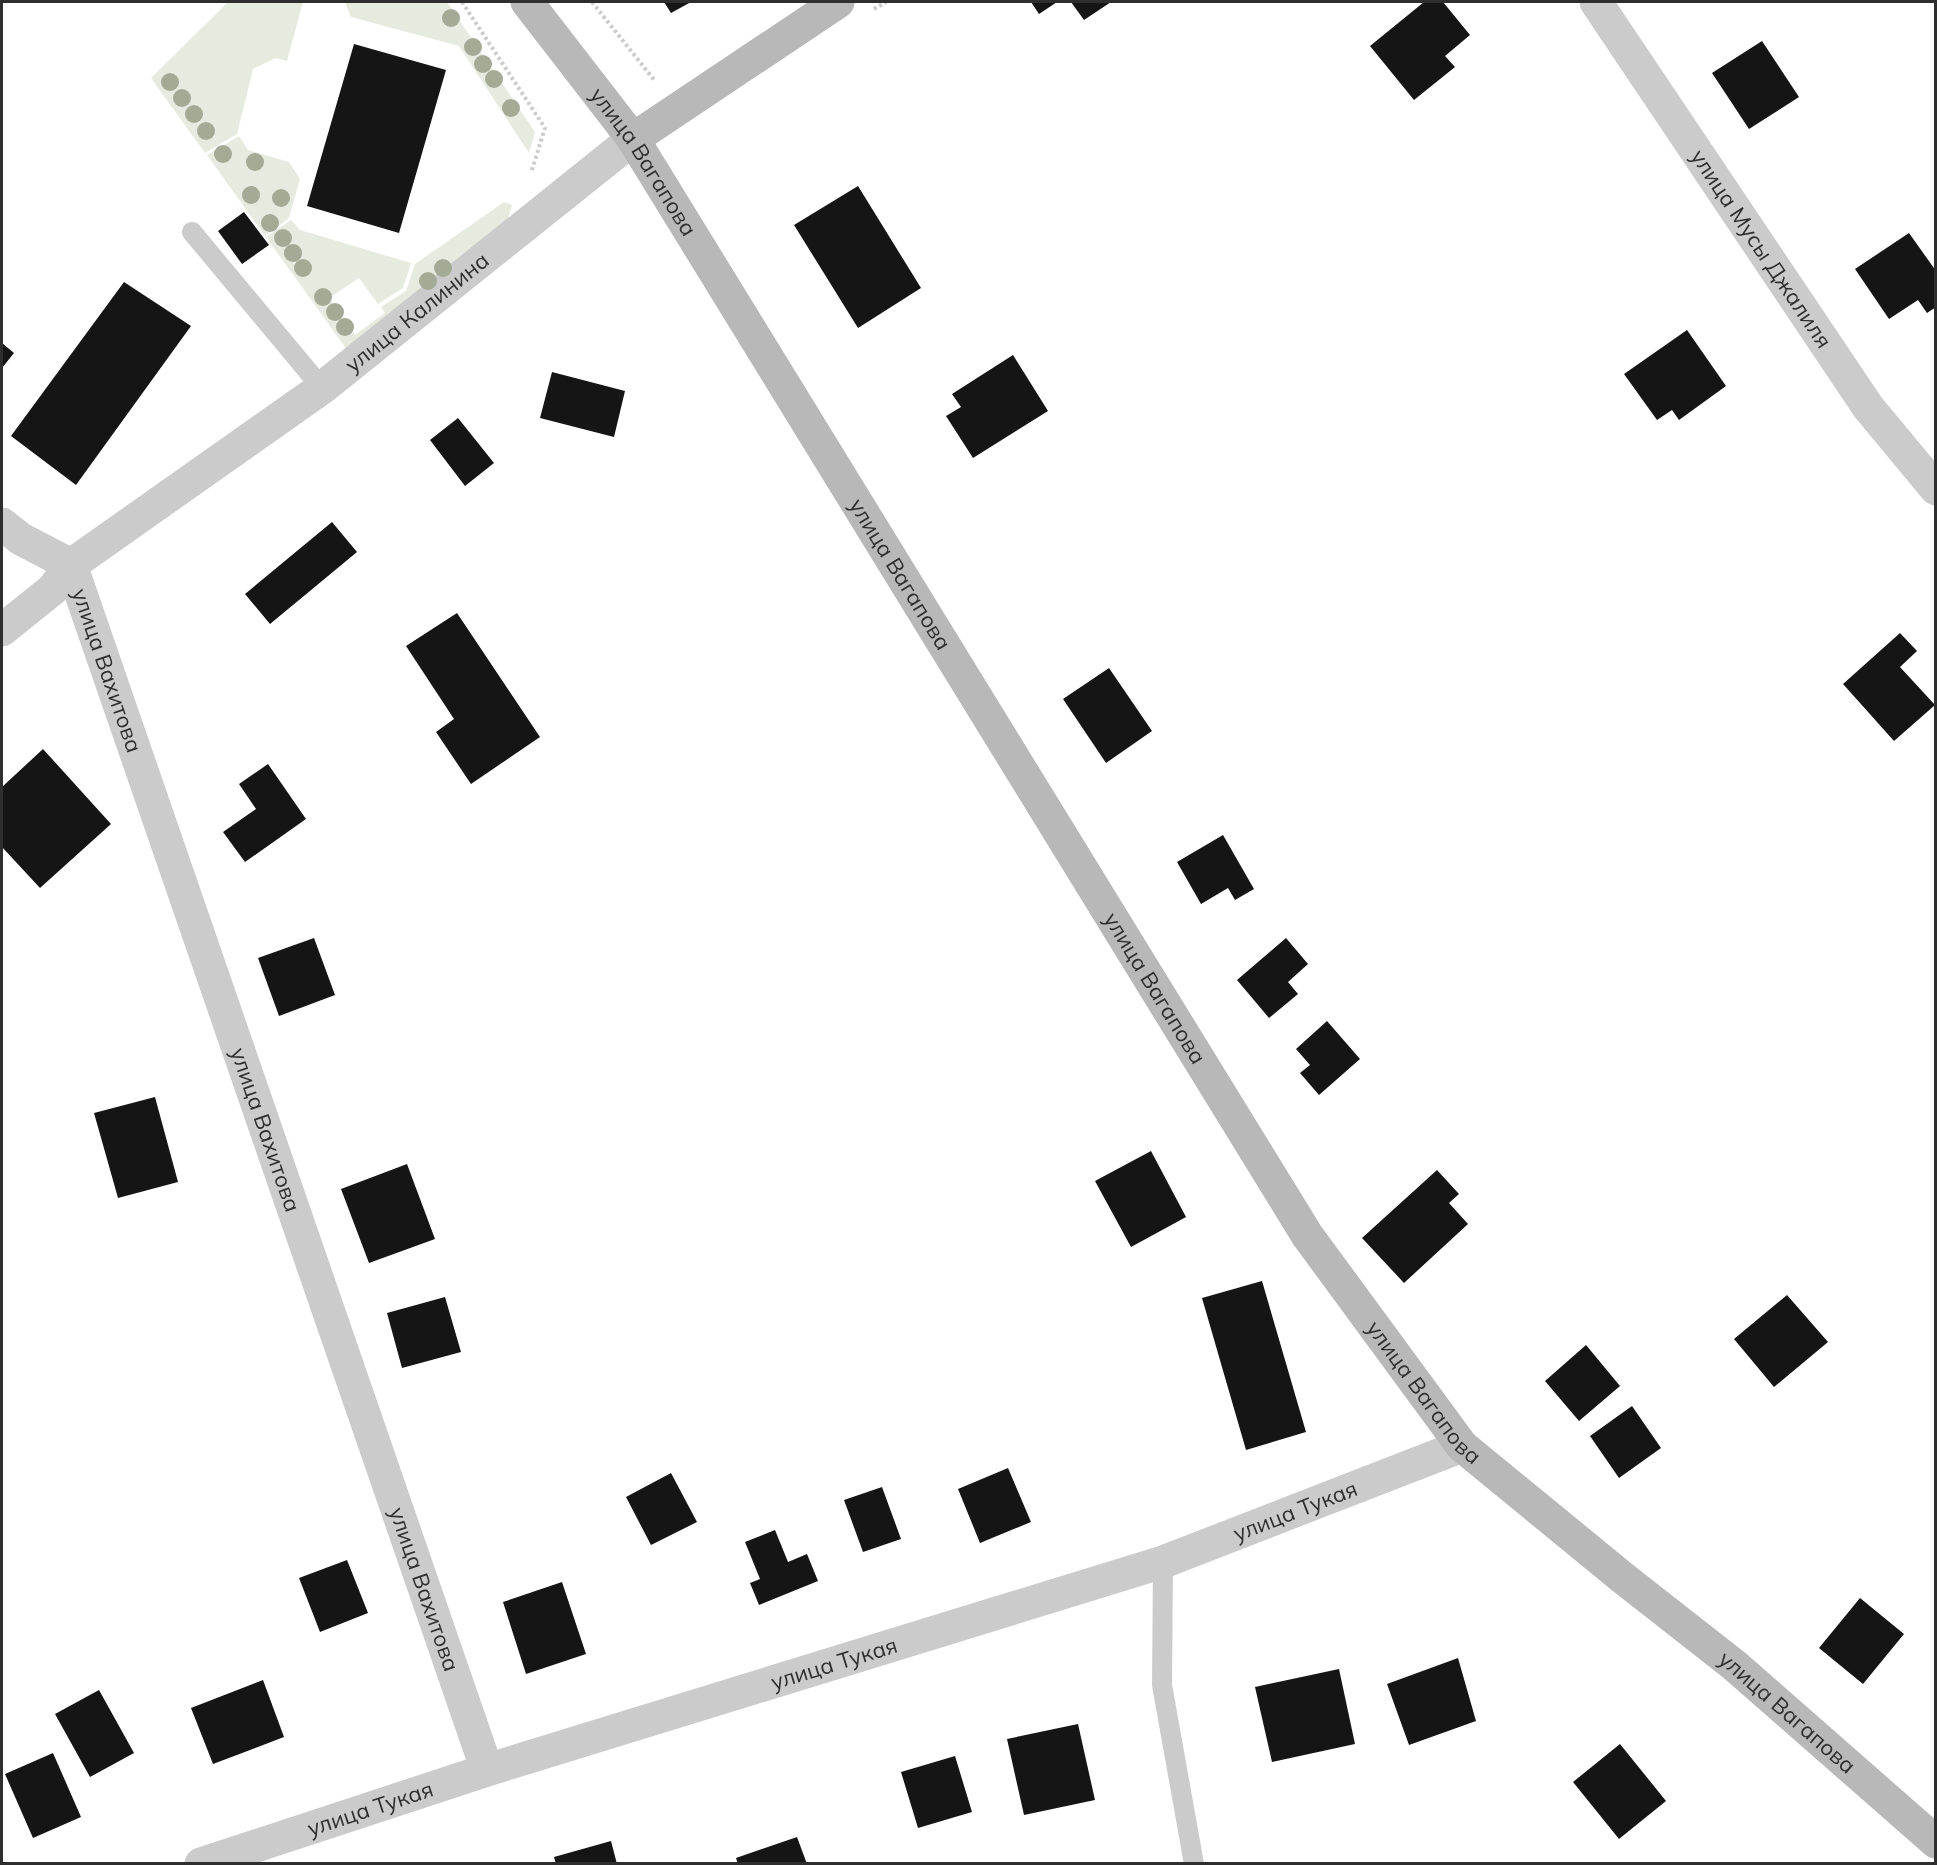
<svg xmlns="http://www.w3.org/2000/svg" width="1937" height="1865" font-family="Mulish,sans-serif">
<rect width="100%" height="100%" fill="#fff"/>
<path fill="#e7eade" d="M228,2H303L287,61L276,58L253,69L237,134L205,153L151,78Z
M345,2H447L535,132L529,153L459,46L351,17Z
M239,136L248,150L289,162L300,179L289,218L265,236L207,155Z
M504,202L512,205L502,240L348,351L266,237L291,220L300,230L411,263L403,288L378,304L359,278L329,298L355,335L385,313L381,307L406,291L415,264Z"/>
<path fill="#151515" d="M664,2H691L671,13Z
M1031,2H1057L1039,14Z
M1071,2H1111L1084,20Z
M1424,2H1443L1470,35L1445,56L1455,67L1414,100L1370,46Z
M1762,41L1799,97L1749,129L1712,73Z
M354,44L446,70L399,233L307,206Z
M858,186L921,288L858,328L794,225Z
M244,212L269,245L242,264L218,231Z
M1909,233L1936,271V307L1927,313L1918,300L1889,319L1855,269Z
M124,282L191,326L76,485L11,436Z
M1687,330L1726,386L1679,420L1672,410L1657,420L1624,374Z
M2,343L14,353L2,368Z
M1013,355L1048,411L973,458L946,416L961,407L952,394Z
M552,372L625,391L614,437L540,418Z
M458,418L494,463L465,486L430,440Z
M332,522L357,552L270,624L245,594Z
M457,613L540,737L471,784L436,732L454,719L406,646Z
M1900,633L1917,651L1900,667L1935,705L1894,741L1843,684Z
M1109,668L1152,731L1106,763L1063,699Z
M43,749L111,824L40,888L2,847V787Z
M268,764L306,819L245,862L223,832L256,809L239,784Z
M1223,835L1254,889L1235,900L1228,888L1201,904L1177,862Z
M314,938L335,995L279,1016L258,958Z
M1286,938L1308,964L1288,982L1298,994L1269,1018L1237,980Z
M1327,1021L1360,1059L1319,1095L1300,1073L1310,1065L1296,1049Z
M155,1097L178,1182L118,1198L94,1113Z
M1151,1151L1186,1217L1131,1247L1095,1181Z
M407,1164L435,1239L369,1263L341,1189Z
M1437,1170L1459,1194L1449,1203L1468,1224L1404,1283L1362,1238Z
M1262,1281L1306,1432L1246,1450L1202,1298Z
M1787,1295L1828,1342L1774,1387L1734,1339Z
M445,1297L461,1352L402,1368L387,1313Z
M1586,1345L1620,1386L1579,1421L1545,1381Z
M1632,1406L1661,1448L1619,1478L1590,1436Z
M1008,1468L1031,1522L980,1543L958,1489Z
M671,1473L697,1522L651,1545L626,1497Z
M882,1487L901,1539L863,1552L844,1500Z
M775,1530L788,1562L807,1554L818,1581L759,1605L750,1583L760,1579L745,1542Z
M347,1560L368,1613L320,1632L299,1578Z
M562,1582L586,1654L526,1674L503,1602Z
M1860,1598L1904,1634L1863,1684L1819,1648Z
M1458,1658L1476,1721L1409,1745L1387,1684Z
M1339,1669L1355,1744L1272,1762L1255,1687Z
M263,1680L284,1737L213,1764L191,1708Z
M99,1690L134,1753L90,1777L55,1714Z
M1078,1724L1095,1800L1024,1815L1007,1739Z
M1620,1744L1666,1801L1619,1839L1573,1782Z
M53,1753L81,1817L33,1838L5,1774Z
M955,1756L972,1812L918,1828L901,1772Z
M797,1837L807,1864H738L736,1858Z
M611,1841L617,1864H556L554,1857Z"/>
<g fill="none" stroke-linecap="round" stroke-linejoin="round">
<path stroke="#cbcbcb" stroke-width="4" stroke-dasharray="3 3" stroke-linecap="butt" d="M462,2L545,128L531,173
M592,2L655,81
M874,9L886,2"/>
<path stroke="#cbcbcb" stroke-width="20" d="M192,232L322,388
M1163,1562L1162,1685L1194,1864"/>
<g stroke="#cbcbcb" stroke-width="33">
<path id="s1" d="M1596,2L1868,407L1936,489"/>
<path id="s2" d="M2,524L21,539L71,565L487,1770"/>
<path id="s3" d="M2,630L53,589L71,565L322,388L633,139"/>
<path id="s4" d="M201,1864L487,1770L1163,1562L1462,1446"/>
</g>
<g stroke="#b8b8b8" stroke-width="33">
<path id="s5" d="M527,2L633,139L1307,1235L1462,1446L1623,1578L1734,1665L1936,1842"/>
<path d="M633,139L838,2"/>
</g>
</g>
<g fill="#a4aa96">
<circle cx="451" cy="18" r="9"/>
<circle cx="473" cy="47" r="9"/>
<circle cx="483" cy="64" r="9"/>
<circle cx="494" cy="79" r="9"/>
<circle cx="170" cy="82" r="9"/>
<circle cx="182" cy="98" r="9"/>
<circle cx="511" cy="108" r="9"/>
<circle cx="194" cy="114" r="9"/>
<circle cx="206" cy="131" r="9"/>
<circle cx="223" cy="154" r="9"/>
<circle cx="255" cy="162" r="9"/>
<circle cx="251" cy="195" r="9"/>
<circle cx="281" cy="198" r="9"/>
<circle cx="270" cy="223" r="9"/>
<circle cx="283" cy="238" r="9"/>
<circle cx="293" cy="253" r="9"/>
<circle cx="303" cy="268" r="9"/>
<circle cx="443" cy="268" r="9"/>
<circle cx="428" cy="281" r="9"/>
<circle cx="323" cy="297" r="9"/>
<circle cx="335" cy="312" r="9"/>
<circle cx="345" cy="327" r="9"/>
</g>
<g text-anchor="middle" stroke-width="6" stroke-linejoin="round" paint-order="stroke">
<g font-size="22" fill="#2e2e2e" stroke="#fff">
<text dy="8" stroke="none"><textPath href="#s5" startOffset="198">улица Вагапова</textPath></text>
<text dy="8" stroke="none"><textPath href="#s1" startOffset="297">улица Мусы Джалиля</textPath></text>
<text dy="8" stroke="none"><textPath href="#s3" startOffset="524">улица Калинина</textPath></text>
<text dy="8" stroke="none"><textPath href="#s5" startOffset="684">улица Вагапова</textPath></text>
<text dy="8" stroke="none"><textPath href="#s2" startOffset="192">улица Вахитова</textPath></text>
<text dy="8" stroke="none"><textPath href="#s5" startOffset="1170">улица Вагапова</textPath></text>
<text dy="8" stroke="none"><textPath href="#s2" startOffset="678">улица Вахитова</textPath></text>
<text dy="8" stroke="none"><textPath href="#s5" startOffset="1656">улица Вагапова</textPath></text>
<text dy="8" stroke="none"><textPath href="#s4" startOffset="1150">улица Тукая</textPath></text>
<text dy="8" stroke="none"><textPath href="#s2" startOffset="1164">улица Вахитова</textPath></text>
<text dy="8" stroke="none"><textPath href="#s4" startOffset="664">улица Тукая</textPath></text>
<text dy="8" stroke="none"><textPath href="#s5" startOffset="2142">улица Вагапова</textPath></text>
<text dy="8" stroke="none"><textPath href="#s4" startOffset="178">улица Тукая</textPath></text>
</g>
</g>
<rect width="1937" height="1865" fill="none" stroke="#2e2e2e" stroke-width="6"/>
</svg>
